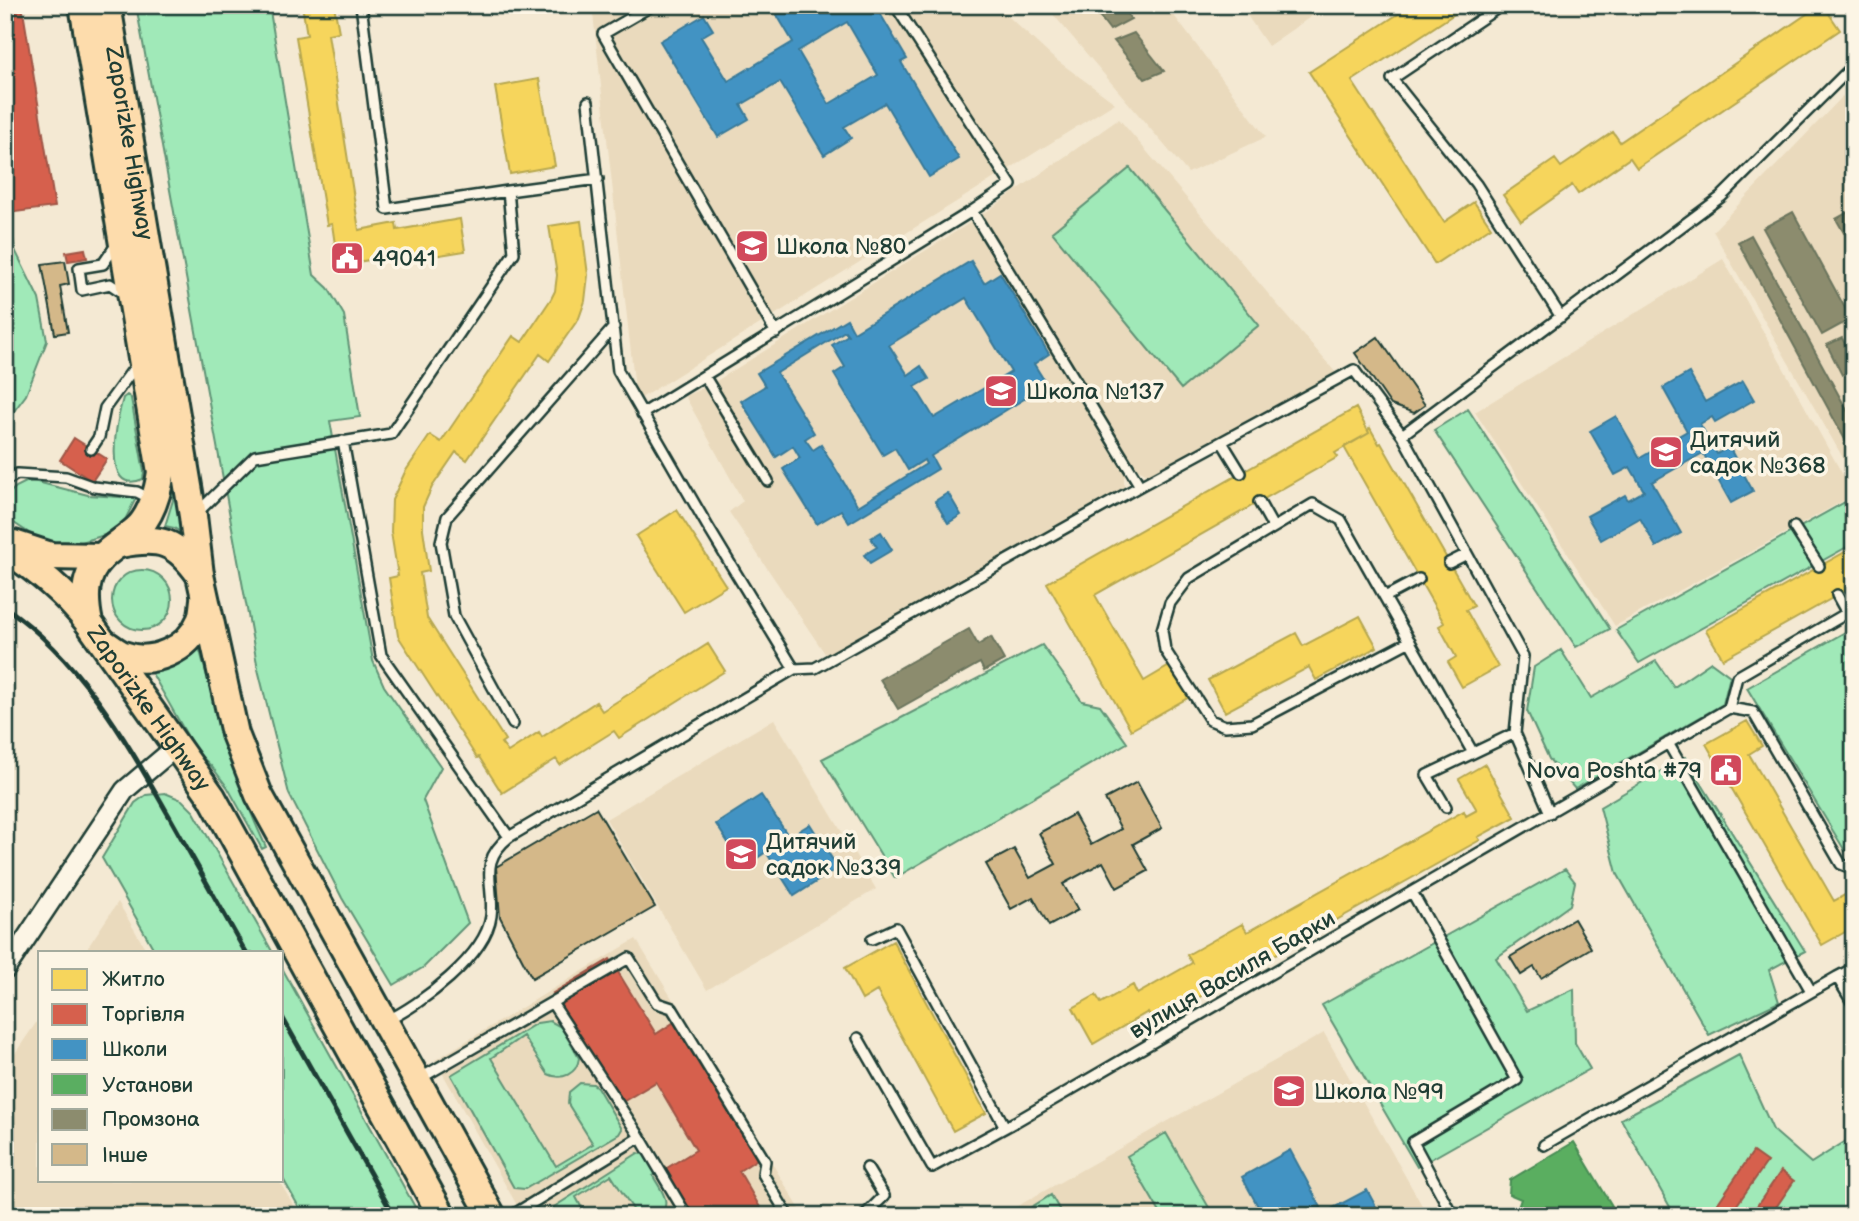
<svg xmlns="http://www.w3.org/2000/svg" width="1859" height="1221" font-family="'Balsamiq Sans',sans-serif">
<rect width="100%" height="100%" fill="#f4e9d3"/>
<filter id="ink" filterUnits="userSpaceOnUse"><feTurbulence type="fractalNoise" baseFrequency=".0143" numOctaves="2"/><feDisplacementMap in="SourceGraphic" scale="14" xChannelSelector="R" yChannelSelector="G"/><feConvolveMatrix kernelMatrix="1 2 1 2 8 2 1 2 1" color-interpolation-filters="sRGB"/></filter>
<g filter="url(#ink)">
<path fill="#eadabd" d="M592,5H996L1051,56L1115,103L641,398L635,389Z
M1166,5L1266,137L1188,173L1046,6Z
M1240,5H1328L1268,46Z
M1844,95L1854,122V477L1713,231Z
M1119,119L1336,373L1151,476L1138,469L1124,477V491L828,658L729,512L743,501L685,396L710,385L976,219Z
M1723,259L1854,495L1615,626L1475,412Z
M774,719L876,889L707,990L606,819Z
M118,902L148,953H84Z
M636,939L804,1216H523L435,1060Z
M40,1017V1181H279L300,1216H5V1068Z
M1324,1033L1428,1216H1000Z"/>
<path fill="#a0e9b8" stroke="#609376" stroke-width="2" d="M136,5H269L314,275L328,288L344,315L360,417L330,421L373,661L384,686L441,767L423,800L468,923L424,967L394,985L342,898L289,794L258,669Z
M1130,168L1259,325L1181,389L1052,232Z
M5,195L15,250L39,299L47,341L26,395L5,423Z
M127,395L131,398L144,472L143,479C99,498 118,415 123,398Z
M1468,409L1610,629L1576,647L1434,430Z
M176,474L185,535L174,528L165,526L173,500L170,475Z
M26,482H37L88,495L136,498L125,520L111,533L72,545L41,541L5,517V497L16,487Z
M1854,497V543L1639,663L1616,630Z
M112 600a30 30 0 1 1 60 0a30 30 0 1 1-60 0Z
M1854,627V846L1845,851L1747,688Z
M198,643C217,715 234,779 266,847L262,849L228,788L212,767L196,751L150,670Z
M1042,645L1082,701L1100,705L1127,743L895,878L822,759Z
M1561,650L1591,698L1656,661L1674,687L1711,662L1730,676L1723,704L1575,789L1549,759L1527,711L1534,667Z
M1685,757L1805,951L1769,970L1779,1002L1709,1035L1617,873L1600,807Z
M165,793L182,800L194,812L273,953H156L102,858L135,803L146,795Z
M1565,869L1575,882L1570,905L1496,958L1527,1011L1574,989L1575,1043L1590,1069L1417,1167L1322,1005Z
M282,968L420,1216H304L282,1177Z
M550,1021L561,1027L579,1058C577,1074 562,1081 548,1074L523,1036L491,1058L556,1166L593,1144L568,1104L569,1092L580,1083L593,1084L597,1087L622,1129L619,1134L525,1189L514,1188L451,1075L537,1023Z
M1739,1055L1773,1130L1811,1163L1854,1136V1216H1675L1621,1119Z
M1166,1133L1211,1211L1202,1216H1162L1127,1156Z
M638,1153L646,1155L657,1173L653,1176C660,1189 672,1201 661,1214H636L611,1175L576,1197L586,1216H540Z
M1051,1195L1063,1216H1017Z"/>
<path fill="#f6d55c" stroke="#b6a750" stroke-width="2" d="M302,5H334L339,32L328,34L359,230L396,223L397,230L460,219L465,251L402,261L401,255L338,265L332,224L327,225L296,37L307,35Z
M1412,5H1468L1352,81L1444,222L1474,202L1491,227L1435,264L1309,72Z
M1820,5H1823L1840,30L1637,168L1630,158L1578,194L1572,185L1521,221L1503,195L1555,159L1561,167L1613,132L1620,142Z
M539,79L555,166L510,174L495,87Z
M581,221L588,275L585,301L579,318L549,361L540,354L467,460L456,452L432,487L423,507V529L429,571L420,573L427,618L505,740L501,743L508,752L539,732L542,737L596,702L602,711L708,644L725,671L619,738L614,731L560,765L556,759L502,793L479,757L477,758L398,636L389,578L398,576L391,532L392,500L405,472L430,435L441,442L513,336L522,342L551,299L555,291L557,275L549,226Z
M1356,408L1369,433L1335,453L1338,457L1095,595L1144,681L1173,664L1191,696L1131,730L1047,583Z
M1370,428L1379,444L1381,443L1474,606L1466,610L1498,667L1462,687L1448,662L1456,657L1439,626L1444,623L1344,447L1369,433L1368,430Z
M677,510L726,586L684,612L636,536Z
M1854,547V586L1723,659L1706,630Z
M1360,616L1377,647L1316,680L1309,667L1225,712L1208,680L1296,633L1303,646Z
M1747,721L1762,746L1749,754L1834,901L1854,890V927L1822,945L1706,744Z
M1485,764L1515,817L1478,837L1480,840L1263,961L1258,953L1205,983L1210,991L1154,1023L1148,1012L1093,1044L1073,1008L1096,995L1101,1003L1133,985L1137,994L1192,963L1187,955L1242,924L1247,932L1464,811L1466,816L1477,810L1459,779Z
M893,941L986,1113L953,1131L877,991L862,1000L845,968Z"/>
<path fill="#d6604d" stroke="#9f5646" stroke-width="2" d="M5,5H22L55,207L8,213L5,195Z
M85,249L87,258L68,261L66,252Z
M74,438L107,459L92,481L60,460Z
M610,959L656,1034L676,1021L759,1158L739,1171L765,1216H689L662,1171L696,1150L656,1082L621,1103L553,993Z
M1753,1152L1767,1162L1729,1216H1709Z
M1781,1171L1794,1181L1770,1216H1750Z"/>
<path fill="#4393c3" stroke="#387998" stroke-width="2" fill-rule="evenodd" d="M771,5H875L907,59L901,62L959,159L929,177L885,103L844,127L851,138L824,155L780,82L741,105L749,119L718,137L660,41L704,15L713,30L701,37L728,81L793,42ZM847,22L878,75L829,104L798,51Z
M971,261L984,283L1000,273L1049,354L1034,364L1047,385L931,456L938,469L849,523L841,510L817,524L783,469L800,458L793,446L776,457L741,401L765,386L757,373L847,319L854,332ZM966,298L1011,372L934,418L915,387L929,379L921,366L908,375L889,345ZM845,331L848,335L832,345L845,367L834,374L883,455L895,448L908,470L924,460L926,464L858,506L821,445L813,450L805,439L814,433L777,373Z
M1689,373L1705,402L1743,381L1754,400L1715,422L1712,417L1700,424L1717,454L1729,447L1753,491L1731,503L1703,453L1652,482L1681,533L1656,547L1640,518L1601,540L1587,516L1625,495L1628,500L1644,491L1630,467L1615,475L1590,431L1616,416L1640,458L1687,431L1663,388Z
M948,493L961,515L948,523L935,501Z
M881,532L892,550L870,563L864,555L877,547L871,538Z
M761,795L789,837L810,824L838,868L794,896L766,852L744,867L716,824Z
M1290,1150L1324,1213L1367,1190L1381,1216H1249L1260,1210L1242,1177Z"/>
<path fill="#5aae61" stroke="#488c54" stroke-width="2" d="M1574,1142L1612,1206L1594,1216H1515L1521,1199L1509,1194L1510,1180Z"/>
<path fill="#8c8c6e" stroke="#6b745d" stroke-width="2" d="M1091,5H1120L1131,19L1110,30Z
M1134,33L1164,71L1145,79L1114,41Z
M1852,210L1854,228L1844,233L1836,219Z
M1793,212L1851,319L1822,335L1763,228Z
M1751,235L1854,423V456L1738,242Z
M1842,338L1854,362V369L1842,375L1827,345Z
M969,629L978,645L991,637L1004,660L984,671L980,663L898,709L880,679Z"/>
<path fill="#d4b889" stroke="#1f3d34" stroke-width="2" d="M65,261L69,284L60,286L68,332L55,334L42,264Z
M1378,337L1425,405L1414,413L1391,405L1355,353Z
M1137,782L1162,828L1133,844L1148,871L1117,888L1103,862L1063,884L1078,910L1049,926L1033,897L1011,909L986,864L1014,849L1030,878L1056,864L1039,833L1074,814L1091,845L1121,829L1105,799Z
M596,808L655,907L532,978L500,917L496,867Z
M1574,919L1591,948L1541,978L1534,967L1521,975L1510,957Z"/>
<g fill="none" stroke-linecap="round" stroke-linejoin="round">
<g stroke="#1f3d34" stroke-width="14">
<path id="service" d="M361,5L387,209L508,191
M653,5L603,34L776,333
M1502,5L1392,79L1476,184L1561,317
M588,102L618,371L708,527L794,669
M972,211L1140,486
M116,245L103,264L79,268L82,290L110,284L125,294
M705,377L768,481
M642,414L972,211L1011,185L895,5
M1402,435L1523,656L1515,733L1550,813
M343,441L381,655L509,837
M1222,442L1241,473
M91,449L99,437L105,408L137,364
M5,481L17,474L66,477L94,487L137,492L153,500
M1259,502L1273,527
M198,512L255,456L391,434L514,253L508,191L598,179
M1794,527L1819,566
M1449,563L1467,554
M1837,595L1847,613
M1385,597L1419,579
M1410,641L1252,724L1225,726L1210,720L1165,650L1162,630L1170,603L1189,578L1313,504L1341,520L1473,753
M1729,708L1753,712L1841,864L1854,869
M513,724L454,616L441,542L447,517L614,327
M1668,743L1811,991
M1446,807L1427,775L1515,733
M1412,892L1517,1080L1413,1142L1453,1216
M872,939L896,928L1005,1127
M1837,977L1854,968
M552,1003L640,1137L687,1216
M386,1021C420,1005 486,956 491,916C495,882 477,863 509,837L794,669L815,668L1140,486L1354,370L1402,435L1721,197L1854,65
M858,1038L932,1167L1015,1122L1729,708L1737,677L1854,609
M419,1079L629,958L657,1003L672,1008L765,1161L763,1174L788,1216
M1544,1145L1837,977L1854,1005
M511,1216L640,1137
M864,1216L884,1196L867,1168"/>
</g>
<g stroke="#1f3d34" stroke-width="23">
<path id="minor" d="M5,970L125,790L177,746"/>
</g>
<g stroke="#1f3d34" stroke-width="32">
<g id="primary">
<path id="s1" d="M83,5L161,472C158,491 153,511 140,526C128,538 113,546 102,557C83,576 84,599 89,623L212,797L442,1216"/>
<path id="s2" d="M107,5L193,516L200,575L235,734L259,795L492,1216"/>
<path d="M14,544L51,556L101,557"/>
<path d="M120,544C160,536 176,541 200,575"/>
<path d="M5,548C37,570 65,592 89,623"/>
<path d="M104,643C110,647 116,652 123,655C152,666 188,650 200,621C203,615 203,607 204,600"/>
</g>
</g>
<use href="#service" stroke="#fcf5e5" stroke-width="9"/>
<use href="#minor" stroke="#fcf5e5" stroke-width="18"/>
<use href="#primary" stroke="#fddcac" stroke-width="26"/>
<path stroke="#1f3d34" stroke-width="5" d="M5,607C80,659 124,737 168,814C194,861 220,907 246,953
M282,1017L394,1216"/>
</g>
</g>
<defs>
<g id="school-square" transform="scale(1.75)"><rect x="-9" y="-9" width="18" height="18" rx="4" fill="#d1495b" stroke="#fcf5e5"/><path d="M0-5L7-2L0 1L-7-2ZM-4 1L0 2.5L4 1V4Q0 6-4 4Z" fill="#fff"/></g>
<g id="civic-square" transform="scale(1.75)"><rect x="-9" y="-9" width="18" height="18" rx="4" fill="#d1495b" stroke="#fcf5e5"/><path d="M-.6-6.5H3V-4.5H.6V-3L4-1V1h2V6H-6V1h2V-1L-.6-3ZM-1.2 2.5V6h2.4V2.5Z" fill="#fff"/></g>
</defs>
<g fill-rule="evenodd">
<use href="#school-square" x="752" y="246"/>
<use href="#civic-square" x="347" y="258"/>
<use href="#school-square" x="1001" y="391"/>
<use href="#school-square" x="1666" y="452"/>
<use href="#civic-square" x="1726" y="770"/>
<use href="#school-square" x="741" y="854"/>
<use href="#school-square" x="1289" y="1091"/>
</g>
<g text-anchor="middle" stroke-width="7" stroke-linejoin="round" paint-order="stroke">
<g font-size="23" fill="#1f3d34" stroke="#fcf5e5">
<text dy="8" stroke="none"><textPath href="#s2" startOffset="140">Zaporizke Highway</textPath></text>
<text dy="8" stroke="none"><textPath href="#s1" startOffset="756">Zaporizke Highway</textPath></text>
<text transform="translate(1232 974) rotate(-30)" y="8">вулиця Василя Барки</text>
</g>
<g font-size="23" fill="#1f3d34" stroke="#fcf5e5" text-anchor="start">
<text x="776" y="254">Школа №80</text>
<text x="372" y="266">49041</text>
<text x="1026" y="399">Школа №137</text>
<text x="1690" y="447">Дитячий<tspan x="1690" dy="26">садок №368</tspan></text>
<text x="1702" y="778" text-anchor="end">Nova Poshta #79</text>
<text x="766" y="849">Дитячий<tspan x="766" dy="26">садок №339</tspan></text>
<text x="1314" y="1099">Школа №99</text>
</g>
</g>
<rect width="1859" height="1221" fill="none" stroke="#fcf5e5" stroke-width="28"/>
<rect x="14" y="14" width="1831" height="1193" fill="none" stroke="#1f3d34" stroke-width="2.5" filter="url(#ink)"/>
<rect x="38" y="951" width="245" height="231" fill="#fcf5e5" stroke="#a4ab9e" stroke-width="2"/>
<rect x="52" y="969" width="35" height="21" fill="#f6d55c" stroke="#a4ab9e" stroke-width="2"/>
<text x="102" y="986" font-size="21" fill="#1f3d34">Житло</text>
<rect x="52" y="1004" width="35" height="21" fill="#d6604d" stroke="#a4ab9e" stroke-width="2"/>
<text x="102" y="1021" font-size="21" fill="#1f3d34">Торгівля</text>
<rect x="52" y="1039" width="35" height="21" fill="#4393c3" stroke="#a4ab9e" stroke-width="2"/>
<text x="102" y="1056" font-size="21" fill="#1f3d34">Школи</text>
<rect x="52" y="1074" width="35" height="21" fill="#5aae61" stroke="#a4ab9e" stroke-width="2"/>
<text x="102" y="1092" font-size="21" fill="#1f3d34">Установи</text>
<rect x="52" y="1109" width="35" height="21" fill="#8c8c6e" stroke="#a4ab9e" stroke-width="2"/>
<text x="102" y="1126" font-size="21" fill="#1f3d34">Промзона</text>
<rect x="52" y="1144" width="35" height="21" fill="#d4b889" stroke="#a4ab9e" stroke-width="2"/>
<text x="102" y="1162" font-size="21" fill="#1f3d34">Інше</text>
</svg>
